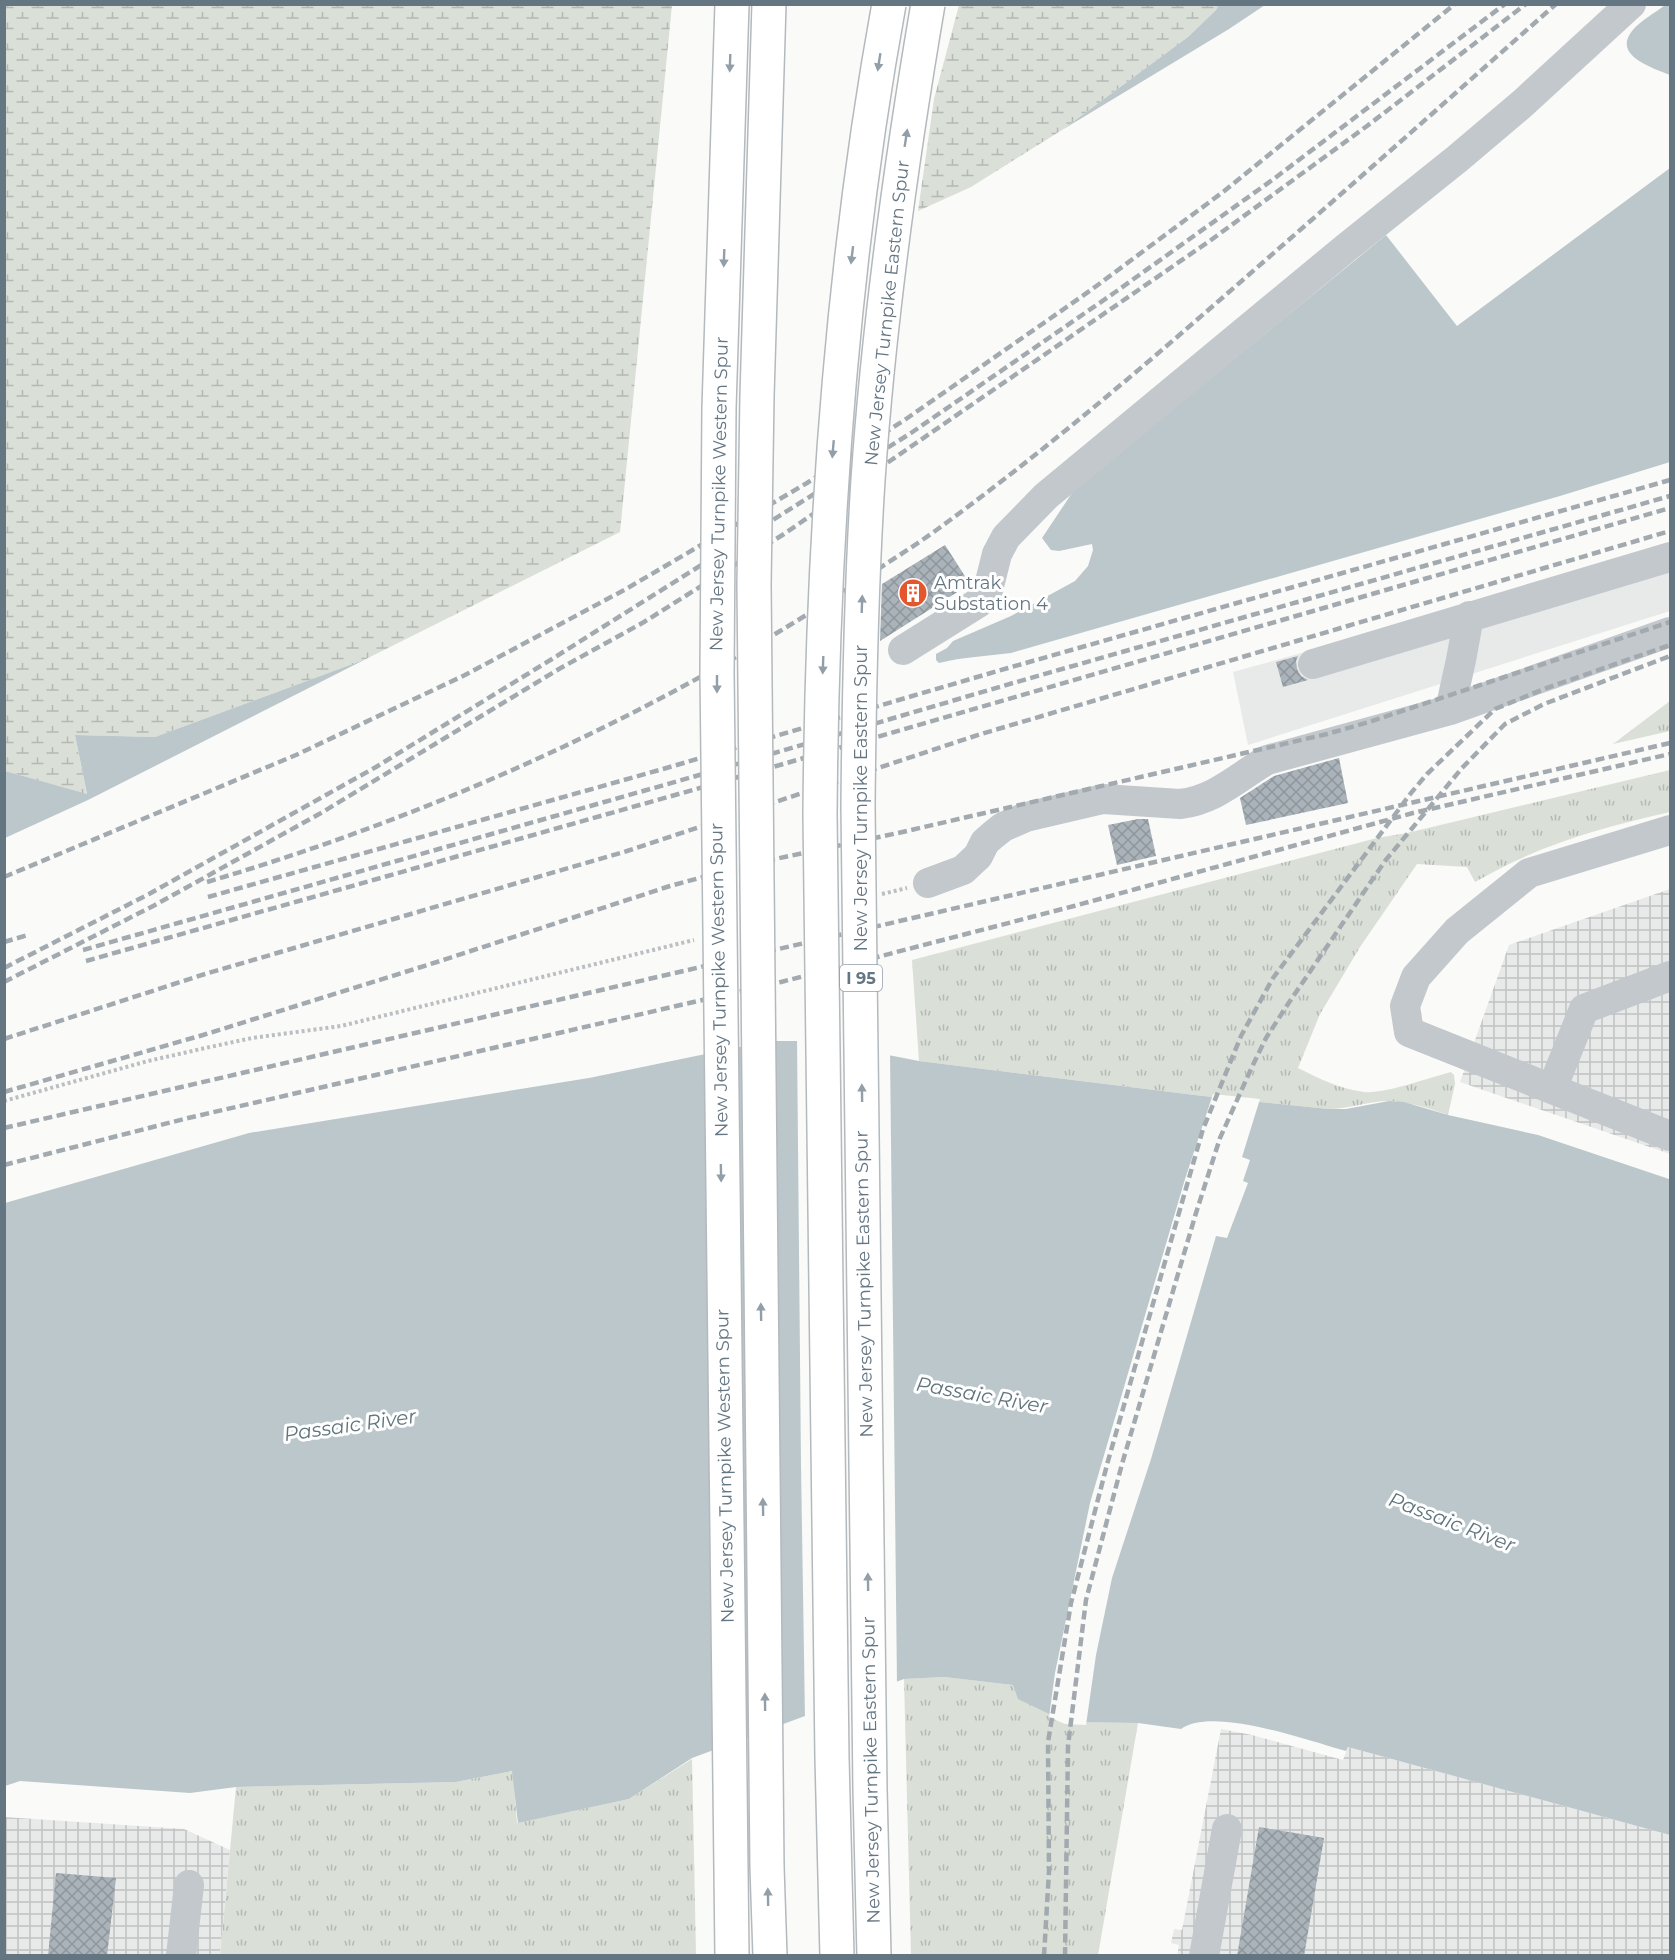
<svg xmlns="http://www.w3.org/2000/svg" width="1675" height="1960" font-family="Montserrat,sans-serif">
<defs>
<pattern id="industrial-grid" width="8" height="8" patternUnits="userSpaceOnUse" patternTransform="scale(1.5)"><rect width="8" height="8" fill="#e8e9e9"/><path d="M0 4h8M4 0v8" fill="none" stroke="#c0c1c2"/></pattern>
<pattern id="grass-tufts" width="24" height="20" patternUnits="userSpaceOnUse" patternTransform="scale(1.5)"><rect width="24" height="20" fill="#dadfd7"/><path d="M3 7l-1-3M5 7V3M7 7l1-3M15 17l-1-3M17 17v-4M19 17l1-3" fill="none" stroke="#b4b9b4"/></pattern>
<pattern id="wetland-marsh" width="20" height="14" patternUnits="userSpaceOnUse" patternTransform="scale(1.5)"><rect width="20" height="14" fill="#dadfd7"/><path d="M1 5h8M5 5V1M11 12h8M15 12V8" fill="none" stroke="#b4b9b4"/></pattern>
<pattern id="building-cross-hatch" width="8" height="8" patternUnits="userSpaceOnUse" patternTransform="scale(1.5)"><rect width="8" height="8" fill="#aab3b9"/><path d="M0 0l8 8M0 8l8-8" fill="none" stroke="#8e969c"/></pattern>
</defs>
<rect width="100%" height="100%" fill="#fafaf8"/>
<path fill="#e8e9e9" d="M1670,546V611L1248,745L1233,672L1438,615Z"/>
<path fill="url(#industrial-grid)" d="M1670,889V1154L1460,1082L1509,945Z
M1221,1729L1252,1735L1343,1760L1348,1747L1670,1835V1955L1177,1956L1179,1945L1171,1943L1174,1929L1182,1930Z
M4,1817L184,1829L230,1850L220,1955H5Z"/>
<path fill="url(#grass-tufts)" d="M1670,701V731L1613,744Z
M1670,770V812C1599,828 1539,845 1475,882L1467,867L1417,864L1360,947L1320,1014L1298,1068C1320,1079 1340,1089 1364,1092C1385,1094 1428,1078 1451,1072L1454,1075L1455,1084L1448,1115C1429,1108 1409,1102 1389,1101C1369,1101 1349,1109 1328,1109L1203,1096L919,1061L912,960L1377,838L1407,833Z
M944,1677L1014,1685L1066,1722L1138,1723L1098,1955H911L904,1679Z
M692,1759L696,1955L220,1956L236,1787L456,1782L513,1771L517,1823L629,1799Z"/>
<path fill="url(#wetland-marsh)" d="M4,5H672L620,532L366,659L155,737L75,735L87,795L5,771Z
M959,5H1219L1216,10L1188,37L1062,130L971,187L918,211L934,99Z"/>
<path fill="#bbc7cb" d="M1219,4L1265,5L1229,29L1062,130L1188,37L1216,10Z
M1665,5H1670V75C1654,68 1612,56 1632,31C1641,20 1655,13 1665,5Z
M1670,168V462L1560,496L1011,653C987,656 963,657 939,663L936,660V654L947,648L953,641L1011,616L1075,581L1088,566L1093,550L1092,544L1059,551L1051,550L1042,538L1074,490L1386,235L1457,326Z
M366,659L88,800L5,838V771L87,794L75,735L155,737Z
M769,1041H816L919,1061L1203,1096L1328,1109H1346L1389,1101L1404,1102L1448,1115L1538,1135L1669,1179L1670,1181V1835L1348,1747L1346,1751C1309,1741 1213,1706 1181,1729L1138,1723L1066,1722L1018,1699L1013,1685L944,1677L904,1679L692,1758L629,1799L518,1823L512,1771L456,1782L236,1787L190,1793L20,1781L5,1786V1203L249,1133L589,1078Z"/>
<path fill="#fafaf8" d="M797,1038H817L890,1052L897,1685L805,1719L801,1465Z
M1213,1094L1260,1099L1242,1157L1250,1160L1243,1181L1248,1183L1227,1238L1216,1236L1151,1459L1112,1578L1096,1655L1086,1725L1065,1724L1049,1717L1055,1673L1090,1503L1185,1179Z"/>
<path fill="url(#building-cross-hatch)" d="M945,545L970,584L880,641L882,584Z
M1298,656L1296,661L1297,669L1301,676L1308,680L1283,687L1276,662Z
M1339,758L1348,803L1246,825L1240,798L1274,776Z
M1138,819H1148L1156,856L1117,865L1108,825Z
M1259,1827L1324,1838L1304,1956H1237Z
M56,1873L116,1878L107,1956H48Z"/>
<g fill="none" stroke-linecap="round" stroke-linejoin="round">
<path stroke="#bbbfc2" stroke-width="4" stroke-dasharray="3 3" stroke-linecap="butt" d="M882,894L907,888
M4,1101L148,1061L210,1047L252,1038L341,1026L694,940"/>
<path stroke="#c3c8cc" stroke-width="30" d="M903,650L978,603L988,590L997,554L1006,537L1046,496L1347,247L1457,159L1522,104L1631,4
M1313,664L1670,557
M1450,710L1670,632
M1670,830L1529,873L1457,931L1416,977L1405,1006L1409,1032L1670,1136
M928,883L963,870L978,856L985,842L993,835L1003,827L1026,817L1103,799L1180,804C1215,800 1238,777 1267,760L1450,710L1461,660L1469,616
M1552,1089L1584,1009L1670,976
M181,1956L189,1885
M1204,1956L1227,1829"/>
<path stroke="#a2aab0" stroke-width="4.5" stroke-dasharray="9 4.5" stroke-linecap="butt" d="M4,877L296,755L465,675L626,589L807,483L906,419L1091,290L1223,192L1455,4
M207,882C437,814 657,714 858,582C887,563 918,544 946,523C1047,449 1143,367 1237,285C1344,192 1450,98 1556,4
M208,897L663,769L1008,668L1670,480
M4,942L28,935
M83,950L703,774L1013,683L1670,496
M86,961L707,786L1670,508
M4,968L149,894L376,767L552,659L911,433L1114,293L1275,178L1505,4
M4,982L155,905L321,813L559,669L644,622L784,534L1211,240L1367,126L1526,4
M4,1039L205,974L627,851L981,734L1670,531
M4,1092L203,1035L437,962L670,886L747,865L898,833L1327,734L1369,722L1670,622
M4,1128L1670,743
M4,1165L188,1118L781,982L1074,906L1413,813L1670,754
M1044,1956L1049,1871L1048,1742L1071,1603L1108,1461L1203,1129L1241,1036L1273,978L1411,793L1427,774L1495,709L1544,689L1670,645
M1065,1956L1068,1746L1086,1600L1122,1464L1196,1213L1220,1138L1251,1069L1266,1038L1288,1004L1385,861L1462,768L1505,724L1544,704L1670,656"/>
<g stroke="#b4b9bd" stroke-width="36" stroke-linecap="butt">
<path id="highway-bridge" d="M732,4L719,408L717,673L732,1956
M769,4L757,396L754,585L767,1867L770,1956
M837,1956L832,1758L820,815C822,544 840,272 889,4
M874,1956L870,1789L858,806C859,698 861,589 868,480C879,321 901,162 928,4"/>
</g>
<use href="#highway-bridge" stroke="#fff" stroke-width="33"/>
</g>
<defs><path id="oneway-solid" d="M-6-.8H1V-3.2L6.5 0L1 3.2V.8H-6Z" transform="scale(1.5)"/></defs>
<g fill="#939fa8">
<use href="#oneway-solid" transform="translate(879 62) rotate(99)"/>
<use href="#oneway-solid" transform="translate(730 63) rotate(92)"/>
<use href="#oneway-solid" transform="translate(906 138) rotate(-81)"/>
<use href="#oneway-solid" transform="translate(852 255) rotate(97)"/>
<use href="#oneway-solid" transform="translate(724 258) rotate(92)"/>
<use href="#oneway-solid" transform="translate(833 449) rotate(95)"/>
<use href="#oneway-solid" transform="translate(862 604) rotate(-88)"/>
<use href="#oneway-solid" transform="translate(823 665) rotate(92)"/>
<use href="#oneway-solid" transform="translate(717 684) rotate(90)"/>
<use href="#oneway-solid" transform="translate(862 1093) rotate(-91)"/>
<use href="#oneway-solid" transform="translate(721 1173) rotate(89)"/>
<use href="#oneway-solid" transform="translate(761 1312) rotate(-91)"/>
<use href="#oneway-solid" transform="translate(763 1507) rotate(-91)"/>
<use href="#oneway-solid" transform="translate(868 1582) rotate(-91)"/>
<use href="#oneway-solid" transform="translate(765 1702) rotate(-91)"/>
<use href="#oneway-solid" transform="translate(768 1897) rotate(-91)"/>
</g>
<defs>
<g id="building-disc" transform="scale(1.5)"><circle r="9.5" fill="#e4572e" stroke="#fff"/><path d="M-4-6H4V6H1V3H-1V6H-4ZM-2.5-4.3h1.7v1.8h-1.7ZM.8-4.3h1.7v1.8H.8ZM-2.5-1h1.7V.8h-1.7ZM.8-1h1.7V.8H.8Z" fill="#fff"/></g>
</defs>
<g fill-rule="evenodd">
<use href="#building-disc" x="913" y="593"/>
</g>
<g text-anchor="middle" stroke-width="6" stroke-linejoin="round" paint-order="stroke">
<rect fill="#fff" stroke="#939fa8" stroke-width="1.5" x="840" y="965" width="42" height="26" rx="4.5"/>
<g font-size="16" font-weight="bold" fill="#657683">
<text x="861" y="984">I 95</text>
</g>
<g font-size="18" fill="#657683" stroke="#fff">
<text transform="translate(887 313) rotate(-84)" y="6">New Jersey Turnpike Eastern Spur</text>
<text transform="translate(719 494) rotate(-89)" y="6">New Jersey Turnpike Western Spur</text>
<text transform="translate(861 798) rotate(-90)" y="6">New Jersey Turnpike Eastern Spur</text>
<text transform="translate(719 980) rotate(-91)" y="6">New Jersey Turnpike Western Spur</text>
<text transform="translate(864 1284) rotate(-91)" y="6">New Jersey Turnpike Eastern Spur</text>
<text transform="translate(725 1466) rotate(-91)" y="6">New Jersey Turnpike Western Spur</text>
<text transform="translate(871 1770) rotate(-91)" y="6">New Jersey Turnpike Eastern Spur</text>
</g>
<g font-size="18" fill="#657683" stroke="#fff" text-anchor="start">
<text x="934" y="589">Amtrak<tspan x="934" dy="21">Substation 4</tspan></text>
</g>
<g font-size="20" font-style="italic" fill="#60757c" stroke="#fff">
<text transform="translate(982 1395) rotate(10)" y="7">Passaic River</text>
<text transform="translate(350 1425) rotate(-8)" y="7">Passaic River</text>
<text transform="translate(1452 1522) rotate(21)" y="7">Passaic River</text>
</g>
</g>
<rect width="1675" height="1960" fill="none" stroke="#657683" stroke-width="12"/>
</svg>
